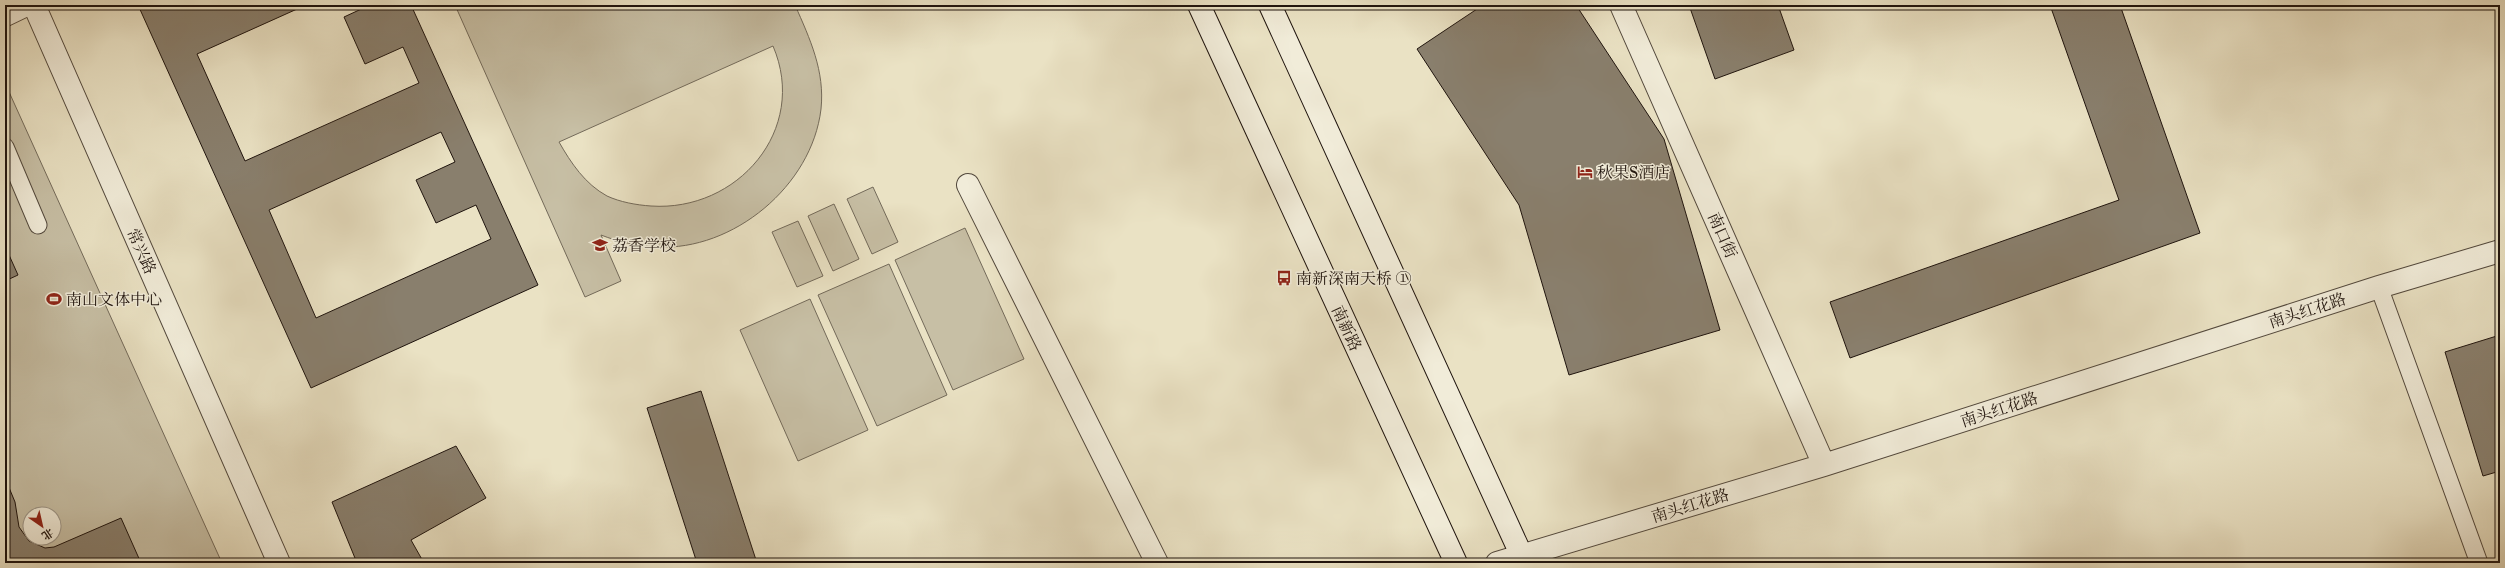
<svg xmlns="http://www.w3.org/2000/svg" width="2505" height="568" font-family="'IM FELL Great Primer','Noto Serif SC',serif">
<rect width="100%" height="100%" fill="#eae2c4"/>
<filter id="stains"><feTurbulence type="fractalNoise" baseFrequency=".005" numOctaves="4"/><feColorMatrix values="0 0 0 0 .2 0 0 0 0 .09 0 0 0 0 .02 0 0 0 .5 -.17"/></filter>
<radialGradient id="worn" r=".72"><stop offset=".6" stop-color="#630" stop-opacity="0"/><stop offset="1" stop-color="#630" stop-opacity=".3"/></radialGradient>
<path fill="#c7bfa5" stroke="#736a5a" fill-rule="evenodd" d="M455,5H795C810,39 825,71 821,109C812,186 733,251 657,247C637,246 619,242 601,235L621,281L585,297ZM773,46C809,130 737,212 651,206C636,205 620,202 607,196C585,184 571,163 559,142Z
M5,83L222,563H5ZM30,514H54V538H30Z
M873,187L898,242L872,254L847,199Z
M834,204L859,259L833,271L808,216Z
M798,221L823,276L797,287L772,232Z
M965,228L1024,359L953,390L895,260Z
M889,264L947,395L877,426L818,295Z
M810,299L868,430L798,461L740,330Z"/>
<path fill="#897f6d" stroke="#1f140e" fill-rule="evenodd" d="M138,5H306L197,54L245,161L419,83L403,47L365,64L344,17L370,5H411L538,285L311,388ZM441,132L455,162L416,180L436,223L476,205L491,239L316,318L269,210Z
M1483,5H1576L1664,139L1720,330L1569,375L1519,205L1417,49Z
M1689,5H1778L1794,50L1715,79Z
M2050,5H2120L2200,233L1850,358L1830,302L2119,200Z
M5,246L18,275L5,281Z
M2500,335V471L2483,476L2445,352Z
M701,391L757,563H697L647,408Z
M456,446L486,498L411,540L424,563H357L332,502Z
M5,478L15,502L19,527L29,541L45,548L54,547L121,518L141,563H5Z"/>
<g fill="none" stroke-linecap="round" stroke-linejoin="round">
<g stroke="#52483c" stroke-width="19">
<path id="service" d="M5,18L32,5
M5,147L38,225
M2379,287L2479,563"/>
</g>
<g stroke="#52483c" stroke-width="24">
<path id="minor" d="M1621,5L1824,465
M968,185L1157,563
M1497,563L1824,465L2379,287L2500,251"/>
</g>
<g stroke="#52483c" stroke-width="24">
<path id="tertiary" d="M34,5L279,563"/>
</g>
<g stroke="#1f140e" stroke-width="24">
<path id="secondary" d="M1199,5L1456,563
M1270,5L1525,563"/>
</g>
<use href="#service" stroke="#f1ecd9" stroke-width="17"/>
<use href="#minor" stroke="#f1ecd9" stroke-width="22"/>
<use href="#tertiary" stroke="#f1ecd9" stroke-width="22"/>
<use href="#secondary" stroke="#f1ecd9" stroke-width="22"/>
</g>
<defs>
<g id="hotel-bare" transform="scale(1.2)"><path d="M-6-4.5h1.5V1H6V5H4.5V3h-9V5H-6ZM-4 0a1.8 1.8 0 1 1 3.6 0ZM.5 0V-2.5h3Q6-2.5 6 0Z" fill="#8f2418" stroke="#f1ecd9" stroke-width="2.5" paint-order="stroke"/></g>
<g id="school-bare" transform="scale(1.2)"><path d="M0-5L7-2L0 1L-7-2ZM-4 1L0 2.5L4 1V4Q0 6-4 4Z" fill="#8f2418" stroke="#f1ecd9" stroke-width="2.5" paint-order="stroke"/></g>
<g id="bus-bare" transform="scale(1.2)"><path d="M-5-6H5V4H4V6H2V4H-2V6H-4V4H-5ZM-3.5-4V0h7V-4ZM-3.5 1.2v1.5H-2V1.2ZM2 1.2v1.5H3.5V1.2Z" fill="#8f2418" stroke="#f1ecd9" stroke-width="2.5" paint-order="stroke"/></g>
<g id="stadium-bare" transform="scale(1.2)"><path d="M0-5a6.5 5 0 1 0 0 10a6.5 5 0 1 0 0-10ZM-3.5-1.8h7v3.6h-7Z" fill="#8f2418" stroke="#f1ecd9" stroke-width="2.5" paint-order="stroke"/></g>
</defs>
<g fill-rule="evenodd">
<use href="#hotel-bare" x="1585" y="172"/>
<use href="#school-bare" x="600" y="245"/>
<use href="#bus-bare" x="1284" y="278"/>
<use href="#stadium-bare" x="54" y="299"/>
</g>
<g text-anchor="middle" stroke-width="3" stroke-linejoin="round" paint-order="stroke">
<g font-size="16" fill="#1f140e" stroke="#f1ecd9" text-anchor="start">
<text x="1597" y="178">秋果S酒店</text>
<text x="612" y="251">荔香学校</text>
<text x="1296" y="284">南新深南天桥 ①</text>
<text x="66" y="305">南山文体中心</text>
</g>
<g font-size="16" fill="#1f140e" stroke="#f1ecd9">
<text transform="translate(1723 235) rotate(66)" y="6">南口街</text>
<text transform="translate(142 251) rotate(66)" y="6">常兴路</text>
<text transform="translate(2307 310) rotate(-18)" y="6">南头红花路</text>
<text transform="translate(1347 328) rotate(65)" y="6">南新路</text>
<text transform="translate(1999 409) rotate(-18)" y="6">南头红花路</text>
<text transform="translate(1690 505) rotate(-17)" y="6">南头红花路</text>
</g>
</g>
<rect width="2505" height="568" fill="none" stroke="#eae2c4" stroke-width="20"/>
<rect x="6" y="6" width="2493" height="556" fill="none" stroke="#1f140e" stroke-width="2"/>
<rect x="10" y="10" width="2485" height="548" fill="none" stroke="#1f140e"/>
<g transform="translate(42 526) rotate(146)"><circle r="19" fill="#f1ecd9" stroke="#9d9688"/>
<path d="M0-3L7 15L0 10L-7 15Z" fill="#8f2418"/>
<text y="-6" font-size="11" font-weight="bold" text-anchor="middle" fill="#1f140e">北</text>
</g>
<rect width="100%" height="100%" filter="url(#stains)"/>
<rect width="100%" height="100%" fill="url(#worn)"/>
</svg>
